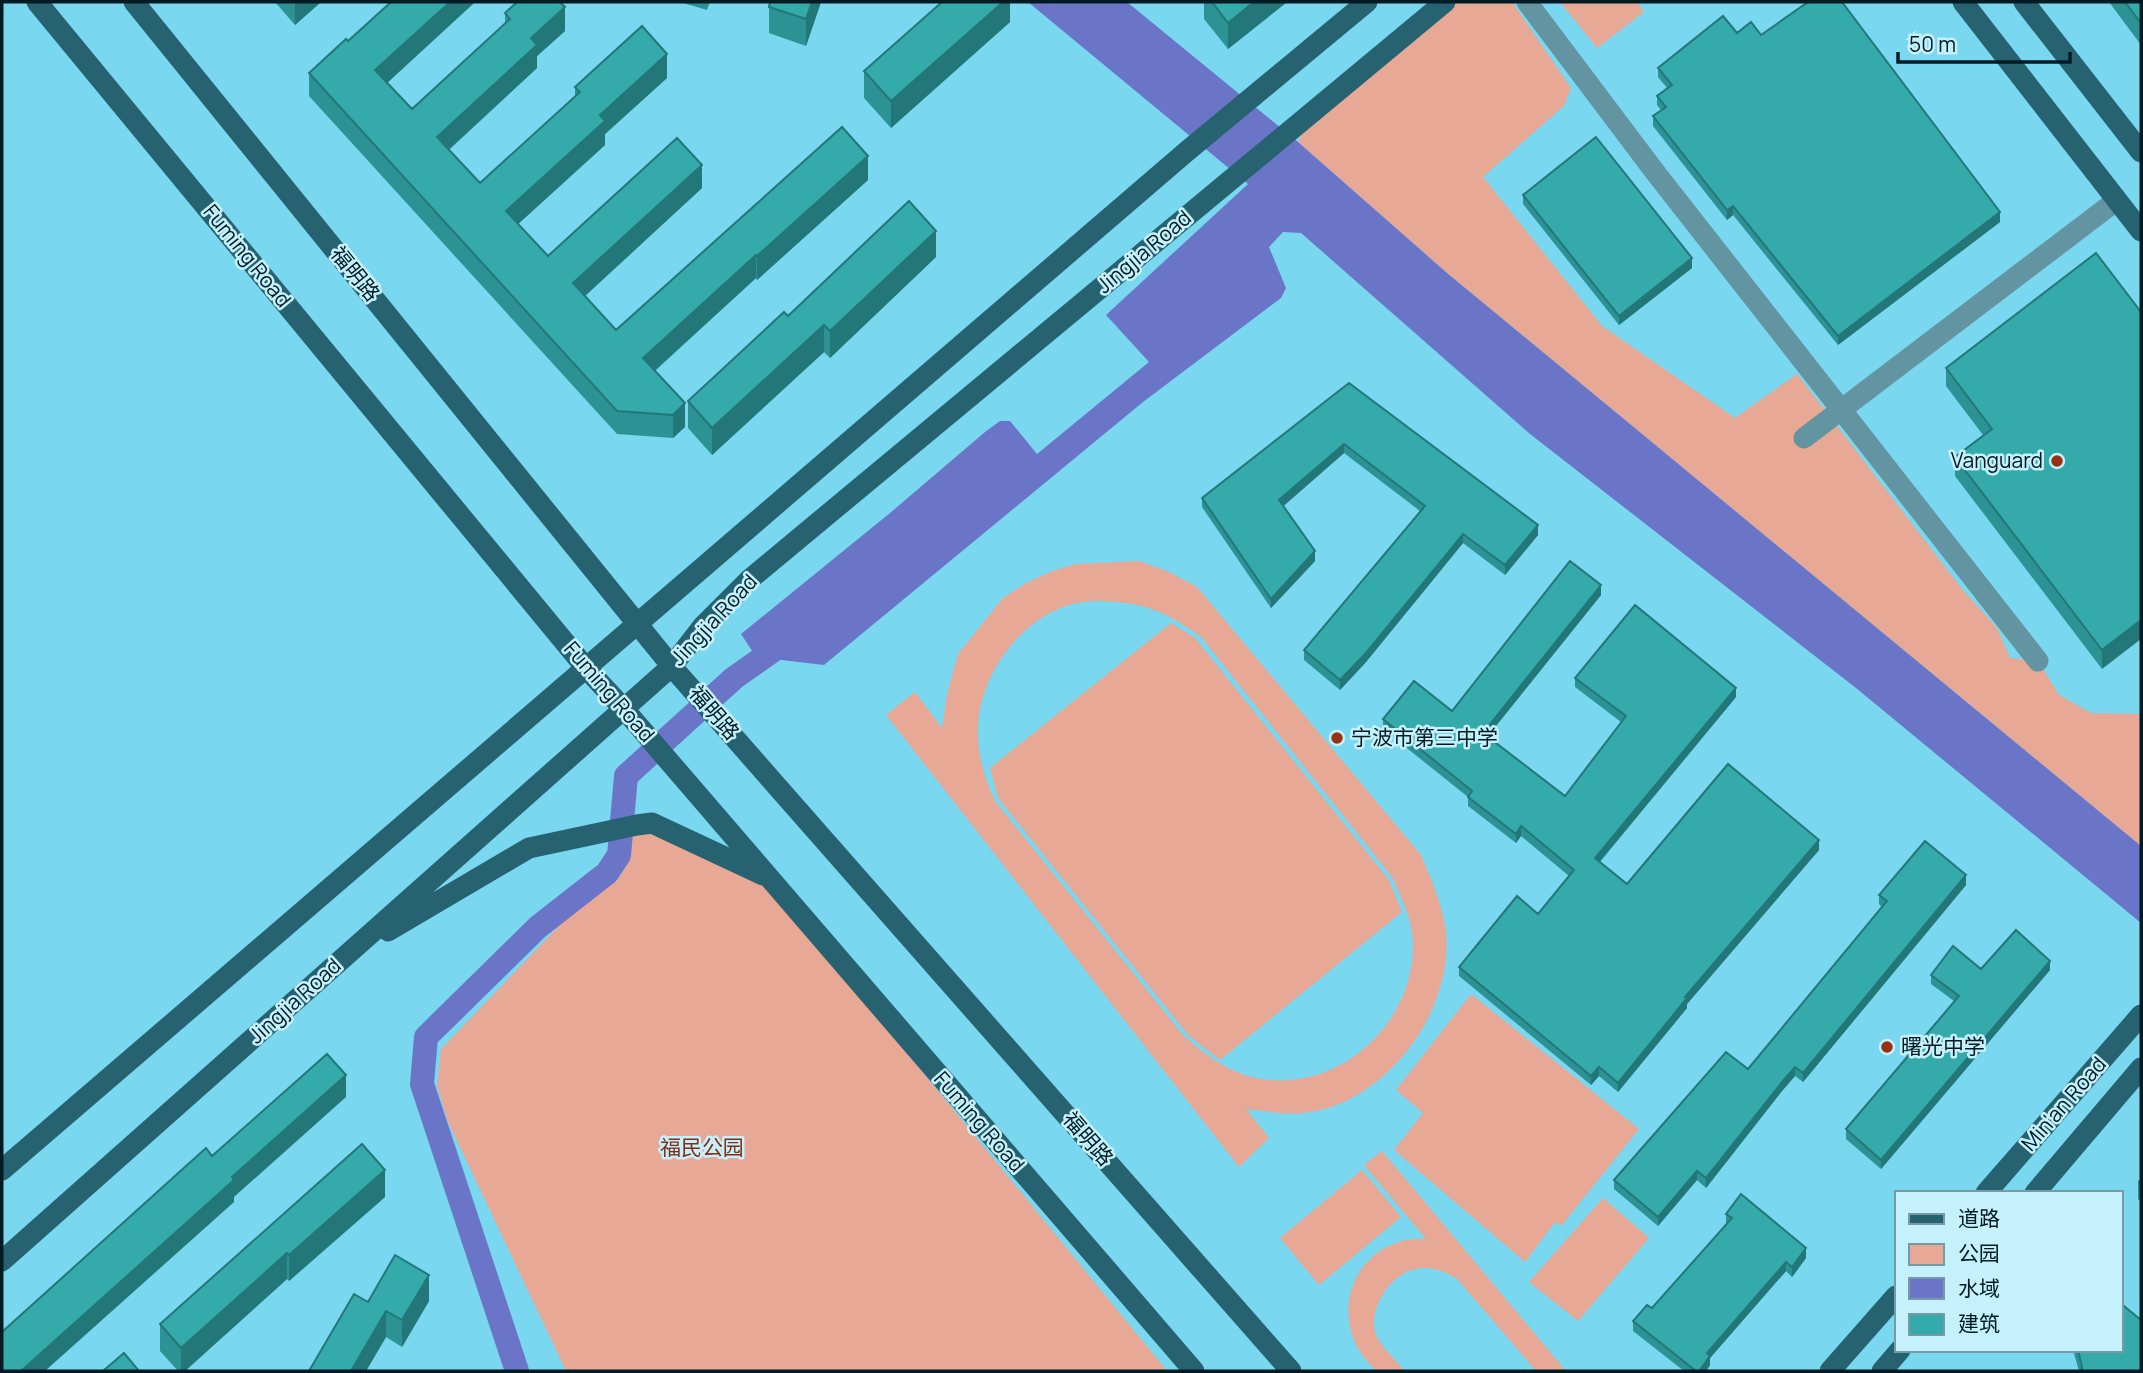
<svg xmlns="http://www.w3.org/2000/svg" width="2143" height="1373" font-family="Manrope,'Noto Sans SC',sans-serif">
<rect width="100%" height="100%" fill="#79d8f0"/>
<path fill="#e7a896" fill-rule="evenodd" d="M1458,2H1512L1571,88L1564,106L1483,177L1602,326L1735,418L1797,374L1962,589L1997,628L2010,658L2038,661L2059,695L2091,713L2141,714V846L1447,273L1298,142L1303,131Z
M1560,2H1637L1644,12L1597,48Z
M1139,561L1167,571L1197,587L1421,855C1431,879 1443,906 1446,932C1454,1011 1386,1104 1304,1113C1285,1115 1265,1111 1246,1109L1269,1138L1239,1167L886,715L915,692L942,728L947,694L958,654L1003,598L1026,583L1052,571L1076,564ZM1093,601C1139,601 1163,609 1201,637L1392,877C1402,899 1412,919 1413,943C1415,1024 1337,1095 1256,1078C1228,1072 1204,1054 1183,1035L995,801C986,781 979,761 978,738C975,683 1014,624 1066,606C1074,603 1084,602 1093,601Z
M1171,623L1195,638L1389,880L1402,912L1220,1060L1189,1036L998,798L990,768Z
M651,828L768,883L1167,1371H566L448,1122L437,1086L441,1049L579,905L620,877L634,829Z
M1471,994L1639,1129L1561,1226L1555,1222L1525,1262L1394,1150L1423,1113L1396,1090Z
M1382,1151L1566,1371H1536L1457,1279C1446,1271 1429,1266 1416,1269C1390,1273 1365,1313 1377,1337C1383,1349 1397,1361 1405,1371H1376C1366,1360 1356,1349 1352,1335C1336,1283 1374,1236 1426,1239L1364,1165Z
M1362,1170L1401,1217L1319,1285L1280,1238Z
M1603,1198L1649,1238L1578,1321L1529,1282Z"/>
<path fill="#6b75c8" d="M1028,2H1127L1298,142L1447,273L2141,846V923L1856,688L1530,434L1301,233L1283,232L1269,247L1286,288L1281,298L1143,402L824,665L756,657L741,634L890,513L985,432L1000,421H1010L1037,454L1149,362L1106,315L1248,184Z"/>
<g fill="none" stroke-linecap="round" stroke-linejoin="round">
<path stroke="#6b75c8" stroke-width="24" d="M517,1371L422,1084L426,1037L538,927L607,873L619,855L626,776L734,678L788,640"/>
<path stroke="#6294a2" stroke-width="21" d="M1527,2L1655,172L2038,661
M1804,438L2117,200"/>
<path stroke="#276270" stroke-width="21" d="M37,2L586,668L624,709L1194,1371
M134,2L673,668L1291,1371
M1963,2L2141,231
M2024,2L2141,152
M388,931L529,848L637,825L652,823L763,875
M2,1170L1186,152L1367,2
M1986,1193L2141,1015
M2035,1193L2141,1068
M2,1261L672,666L703,626L750,579L1445,2
M1830,1371L1896,1296
M1882,1371L1900,1350"/>
</g>
<path fill="#2d9293" d="M275,2H321L295,25Z
M475,2L387,83L412,109L505,24V13L565,31L537,56V68L449,150L480,183L575,96V87L667,78L605,134V145L518,224L548,256L702,188L585,296L616,330L868,180L757,280L756,278L655,371L685,427L673,438L617,434L309,96V73L348,41Z
M680,2H710L707,10Z
M821,2L806,46L769,33V7Z
M1010,2V22L891,128L864,98V71Z
M1204,2H1287L1228,49L1204,19Z
M2109,2H2141V45Z
M1737,33L1761,35L2000,222L1838,345L1733,215L1727,220L1653,126V116L1661,110L1657,105V96L1667,88L1658,77V68Z
M1523,195L1692,268L1619,325L1523,204Z
M936,257L830,358L824,352L712,455L688,428V401L788,316Z
M2141,312L2102,669L1955,476V457L1983,435L1946,386V368Z
M1349,383L1538,535L1505,575L1463,543L1366,662L1340,690L1304,660V650L1420,511L1344,453L1283,506L1315,561L1271,608L1202,507V498Z
M1601,595L1488,736L1565,796L1621,722L1575,687V678L1736,697L1600,862L1627,884L1819,850L1687,1004V1008L1618,1092L1599,1076L1591,1085L1459,976V967L1538,914L1569,876L1521,836L1516,843L1468,806V797L1383,729V719L1452,711Z
M1966,885L1803,1082L1795,1076L1782,1091L1706,1188L1697,1180L1658,1226L1614,1189V1180L1748,1069L1882,907L1879,904V895Z
M1981,969L2050,970L1881,1169L1846,1139V1129L1954,1001L1931,984V975Z
M2141,1178V1202L2138,1199V1181Z
M385,1197L289,1281L287,1279L185,1371H178L160,1351V1324Z
M1726,1214L1806,1258L1792,1277L1786,1271L1710,1358V1365L1706,1371H1684L1633,1331V1321L1652,1308L1727,1224L1726,1223Z
M429,1301L402,1347L386,1337L366,1371H309L368,1302Z
M2073,1350H2120L2141,1371H2079Z"/>
<path fill="#247778" d="M295,2H321L295,25Z
M450,2H475L375,94V70Z
M812,2H821L806,46V19Z
M1003,2H1010V22L891,128V101Z
M1254,2H1287L1228,49V23Z
M565,7V31L537,56V68L437,160V137L531,38Z
M667,54V78L605,134V145L506,235V211L600,115Z
M868,156V180L757,280V256Z
M702,165V188L573,307V283Z
M1733,206V215L1727,220V210Z
M2000,212V222L1838,345V336Z
M936,231V257L830,358V331Z
M756,255V278L643,381V358Z
M1692,258V268L1619,325V316Z
M824,325V352L712,455V428Z
M685,403V427L673,438V415Z
M1344,444V453L1279,510V500Z
M1538,525V535L1505,575V565Z
M1463,534V543L1366,662L1340,690V680Z
M1315,551V561L1271,608V599Z
M1601,585V595L1483,742V733Z
M2141,620V639L2102,669V650Z
M1736,688V697L1595,867V858Z
M1521,826V836L1516,843V834Z
M1819,840V850L1687,1004V1008L1618,1092V1083L1685,997Z
M1966,875V885L1803,1082V1073Z
M2050,961V970L1881,1169V1160Z
M1599,1067V1076L1591,1085V1076Z
M1795,1067V1076L1782,1091L1706,1188V1178L1782,1082Z
M346,1075V1097L234,1197V1202L45,1371H21L232,1177Z
M385,1170V1197L289,1281V1255Z
M1697,1171V1180L1658,1226V1217Z
M1806,1248V1258L1792,1277V1267Z
M287,1253V1279L185,1371H181V1348Z
M1786,1262V1271L1710,1358V1365L1706,1371H1699L1707,1353Z
M429,1275V1301L402,1347V1320Z
M386,1311V1337L366,1371H351Z"/>
<path fill="#34aaab" stroke="#247778" stroke-width="2" d="M391,2H450L375,70L412,109L510,19L505,13L517,2H560L565,7L531,38L537,45L437,137L480,183L580,92L575,87L642,26L667,54L600,115L605,121L506,211L548,256L677,138L702,165L573,283L616,330L842,127L868,156L757,256L756,255L643,358L685,403L673,415L617,411L309,73L346,39L348,41Z
M770,2H812L806,19L769,7Z
M942,2H1003L891,101L864,71Z
M1212,2H1254L1228,23Z
M1808,2H1842L2000,212L1838,336L1733,206L1727,210L1653,116L1666,107L1657,96L1672,85L1658,68L1723,16L1737,33L1751,22L1761,35Z
M2125,2H2141V23Z
M1596,137L1692,258L1619,316L1523,195Z
M909,201L936,231L830,331L824,325L712,428L688,401L784,312L788,316Z
M2096,253L2141,312V620L2102,650L1955,457L1992,429L1946,368Z
M1349,383L1538,525L1505,565L1463,534L1366,653L1340,680L1304,650L1425,506L1344,444L1279,500L1315,551L1271,599L1202,498Z
M1570,561L1601,585L1483,733L1565,796L1626,716L1575,678L1635,605L1736,688L1595,858L1627,884L1728,764L1819,840L1685,997L1687,998L1618,1083L1599,1067L1591,1076L1459,967L1517,896L1538,914L1574,870L1521,826L1516,834L1468,797L1472,791L1383,719L1414,681L1452,711Z
M1925,841L1966,875L1803,1073L1795,1067L1782,1082L1706,1178L1697,1171L1658,1217L1614,1180L1726,1052L1748,1069L1887,901L1879,895Z
M2016,930L2050,961L1881,1160L1846,1129L1959,996L1931,975L1953,946L1981,969Z
M327,1054L346,1075L232,1177L234,1180L21,1371H2V1332L206,1148L212,1156Z
M362,1144L385,1170L289,1255L287,1253L181,1348L160,1324Z
M1741,1194L1806,1248L1792,1267L1786,1262L1707,1353L1710,1356L1699,1371H1696L1633,1321L1647,1305L1652,1308L1732,1218L1726,1214Z
M395,1255L429,1275L402,1320L386,1311L351,1371H309L354,1294L368,1302Z
M2124,1306L2141,1320V1371H2082V1367L2078,1350H2120V1308Z
M124,1353L139,1371H103Z"/>
<g fill="#983111" stroke="#c5f1fd" stroke-width="2.5">
<circle cx="2057" cy="461" r="7"/>
<circle cx="1337" cy="738" r="7"/>
<circle cx="1887" cy="1047" r="7"/>
</g>
<g text-anchor="middle" stroke-width="5" stroke-linejoin="round" paint-order="stroke">
<g font-size="21" fill="#001b23" stroke="#c5f1fd">
<text transform="translate(1144 252) rotate(-40)" y="7">Jingjia Road</text>
<text transform="translate(247 256) rotate(51)" y="7">Fuming Road</text>
<text transform="translate(355 274) rotate(51)" y="7">福明路</text>
<text transform="translate(714 620) rotate(-47)" y="7">Jingjia Road</text>
<text transform="translate(609 692) rotate(49)" y="7">Fuming Road</text>
<text transform="translate(714 713) rotate(49)" y="7">福明路</text>
<text transform="translate(295 1001) rotate(-42)" y="7">Jingjia Road</text>
<text transform="translate(2064 1104) rotate(-49)" y="7">Min'an Road</text>
<text transform="translate(979 1122) rotate(49)" y="7">Fuming Road</text>
<text transform="translate(1088 1139) rotate(49)" y="7">福明路</text>
</g>
<g font-size="21" fill="#001b23" stroke="#c5f1fd" text-anchor="start">
<text x="2043" y="468" text-anchor="end">Vanguard</text>
<text x="1351" y="745">宁波市第三中学</text>
<text x="1901" y="1054">曙光中学</text>
</g>
<g font-size="21" fill="#832c12" stroke="#c5f1fd">
<text x="702" y="1155">福民公园</text>
</g>
</g>
<rect width="2143" height="1373" fill="none" stroke="#001b23" stroke-width="7"/>
<rect x="1895" y="1191" width="228" height="161" fill="#c5f1fd" stroke="#769ba6" stroke-width="2"/>
<rect x="1909" y="1214" width="35" height="10" fill="#276270" stroke="#769ba6" stroke-width="2"/>
<text x="1958" y="1226" font-size="21" fill="#001b23">道路</text>
<rect x="1909" y="1244" width="35" height="21" fill="#e7a896" stroke="#769ba6" stroke-width="2"/>
<text x="1958" y="1261" font-size="21" fill="#001b23">公园</text>
<rect x="1909" y="1278" width="35" height="21" fill="#6b75c8" stroke="#769ba6" stroke-width="2"/>
<text x="1958" y="1296" font-size="21" fill="#001b23">水域</text>
<rect x="1909" y="1314" width="35" height="21" fill="#34aaab" stroke="#769ba6" stroke-width="2"/>
<text x="1958" y="1331" font-size="21" fill="#001b23">建筑</text>
<path d="M1898 52v10h172v-10" fill="none" stroke="#001b23" stroke-width="3.5"/>
<text x="1909" y="52" font-size="21" fill="#001b23" stroke="#c5f1fd" stroke-width="5" paint-order="stroke">50 m</text>
</svg>
